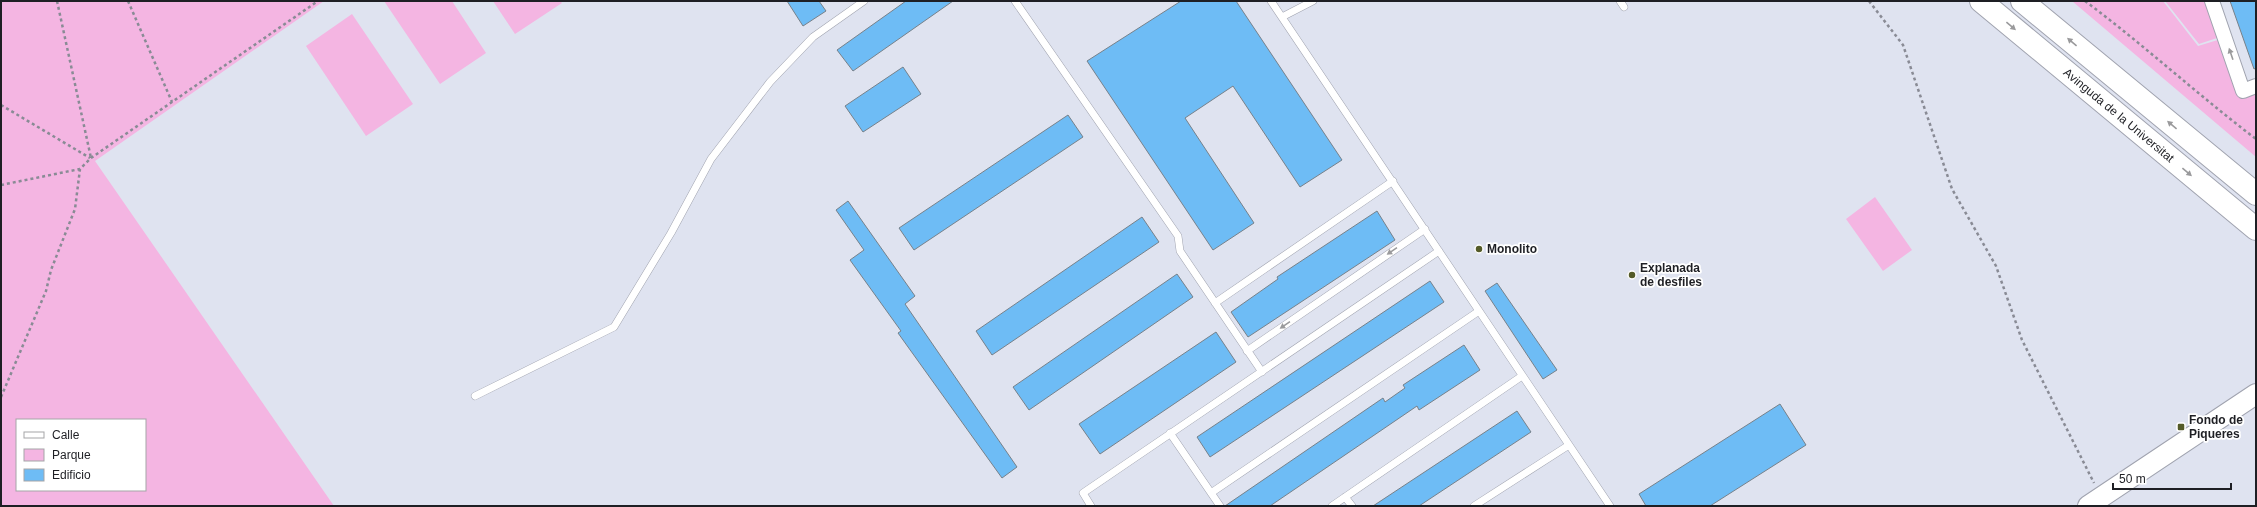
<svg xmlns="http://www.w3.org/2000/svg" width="2257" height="507" font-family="Arial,sans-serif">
<rect width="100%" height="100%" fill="#dfe3f0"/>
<path fill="#f4b5e2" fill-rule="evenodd" d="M1,1H324L95,161L334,506H1ZM17,420H145V490H17Z
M384,1H452L486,53L440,84Z
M493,1H560L562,3L515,34Z
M2072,1H2163L2198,46L2221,39L2238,93L2256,87V157Z
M2165,1H2208L2220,37L2199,44Z
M352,14L413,104L366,136L306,46Z
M1875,197L1912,250L1883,271L1846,219Z"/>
<path fill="#6ebcf5" stroke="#77818a" d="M787,1H819L826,11L803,26Z
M906,1H953L853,71L837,50Z
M1181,1H1236L1342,160L1300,187L1233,86L1185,118L1254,223L1213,250L1087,61Z
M2230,1H2256V68L2254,69Z
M903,67L921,94L863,132L845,106Z
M1068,115L1083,137L914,250L899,228Z
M848,201L915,296L905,304L1017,467L1002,478L898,333L901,331L850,260L864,250L836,210Z
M1377,211L1395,240L1248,337L1231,312L1278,279L1277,277Z
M1142,217L1159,242L992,355L976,331Z
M1177,274L1193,297L1029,410L1013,387Z
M1430,281L1444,302L1210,457L1197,437Z
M1497,283L1557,370L1543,379L1485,291Z
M1216,332L1236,362L1100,454L1079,424Z
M1464,345L1480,370L1419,410L1417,406L1270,506H1225L1383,398L1385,402L1405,388L1403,385Z
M1780,404L1806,445L1710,506H1646L1639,494Z
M1517,411L1531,432L1419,506H1373Z"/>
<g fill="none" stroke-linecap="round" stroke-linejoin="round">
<g stroke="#a0a3af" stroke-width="8">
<path id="lane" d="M1015,1L1178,236L1180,251L1262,372
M1271,1L1610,506
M1620,1L1624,7
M1282,17L1313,1
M1215,303L1393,181
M1247,351L1425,229
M475,396L614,327L671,233L711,159L770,82L813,37L864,1
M1170,433L1220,506
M1211,493L1479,311
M1345,497L1352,506
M1091,506L1083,493L1439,251
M1332,506L1522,376
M1474,506L1569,445"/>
</g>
<g stroke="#a0a3af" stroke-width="16">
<path id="street" d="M2212,1L2243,91L2256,86"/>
</g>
<g stroke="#a0a3af" stroke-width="22">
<path id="secondary" d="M2088,506L2256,394"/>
</g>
<g stroke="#a0a3af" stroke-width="24">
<g id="primary">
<path id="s1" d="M1981,1L2256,229"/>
<path d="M2022,1L2256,194"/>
</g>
</g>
<path stroke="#898b95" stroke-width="2.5" stroke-dasharray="3 3" stroke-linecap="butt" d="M57,1L91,158
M128,1L172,102
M1869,1L1903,45L1952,189L1996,266L2022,340L2094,483
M2085,1C2144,45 2198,95 2256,139
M1,105L90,158
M1,185L80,169
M1,397L46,291L51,270L75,209L80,169L91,158L318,1"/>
<use href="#lane" stroke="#fff" stroke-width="7"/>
<use href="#street" stroke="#fff" stroke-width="14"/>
<use href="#secondary" stroke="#fff" stroke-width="20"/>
<use href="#primary" stroke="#fff" stroke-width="22"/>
</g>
<defs><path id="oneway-solid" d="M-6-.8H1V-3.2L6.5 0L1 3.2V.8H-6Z"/></defs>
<g fill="#9a9a9c">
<use href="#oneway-solid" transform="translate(2011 26) rotate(40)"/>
<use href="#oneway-solid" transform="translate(2072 42) rotate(-140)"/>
<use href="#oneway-solid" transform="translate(2231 54) rotate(-109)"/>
<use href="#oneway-solid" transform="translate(2172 125) rotate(-140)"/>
<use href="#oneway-solid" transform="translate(2187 172) rotate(40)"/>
<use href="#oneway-solid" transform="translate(1392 251) rotate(146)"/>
<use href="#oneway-solid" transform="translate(1285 325) rotate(146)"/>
</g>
<g fill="#545b29" stroke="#fff" stroke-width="1.5">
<circle cx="1479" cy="249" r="4"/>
<circle cx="1632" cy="275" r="4"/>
<rect x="2177" y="423" width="8" height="8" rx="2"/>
</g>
<g text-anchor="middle" stroke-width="3.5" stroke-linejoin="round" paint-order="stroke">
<g font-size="12" fill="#1e1f24" stroke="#fff">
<text dy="4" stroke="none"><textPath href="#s1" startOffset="179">Avinguda de la Universitat</textPath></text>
</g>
<g font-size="12" font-weight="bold" fill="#1e1f24" stroke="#fff" text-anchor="start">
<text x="1487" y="253">Monolito</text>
<text x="1640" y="272">Explanada<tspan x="1640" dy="14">de desfiles</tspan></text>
<text x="2189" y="424">Fondo de<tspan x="2189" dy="14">Piqueres</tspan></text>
</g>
</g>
<rect width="2257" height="507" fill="none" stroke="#1e1f24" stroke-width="4"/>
<rect x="16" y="419" width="130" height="72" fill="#ffffff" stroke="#a5a5a7"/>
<rect x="24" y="432" width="20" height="6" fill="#ffffff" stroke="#a5a5a7"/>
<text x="52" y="439" font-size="12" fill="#1e1f24">Calle</text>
<rect x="24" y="449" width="20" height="12" fill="#f4b5e2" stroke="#a5a5a7"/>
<text x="52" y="459" font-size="12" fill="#1e1f24">Parque</text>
<rect x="24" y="469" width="20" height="12" fill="#6ebcf5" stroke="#a5a5a7"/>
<text x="52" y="479" font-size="12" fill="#1e1f24">Edificio</text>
<path d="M2113 483v6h118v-6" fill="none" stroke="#1e1f24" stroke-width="2"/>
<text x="2119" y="483" font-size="12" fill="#1e1f24" stroke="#ffffff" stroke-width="3" paint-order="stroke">50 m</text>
</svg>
